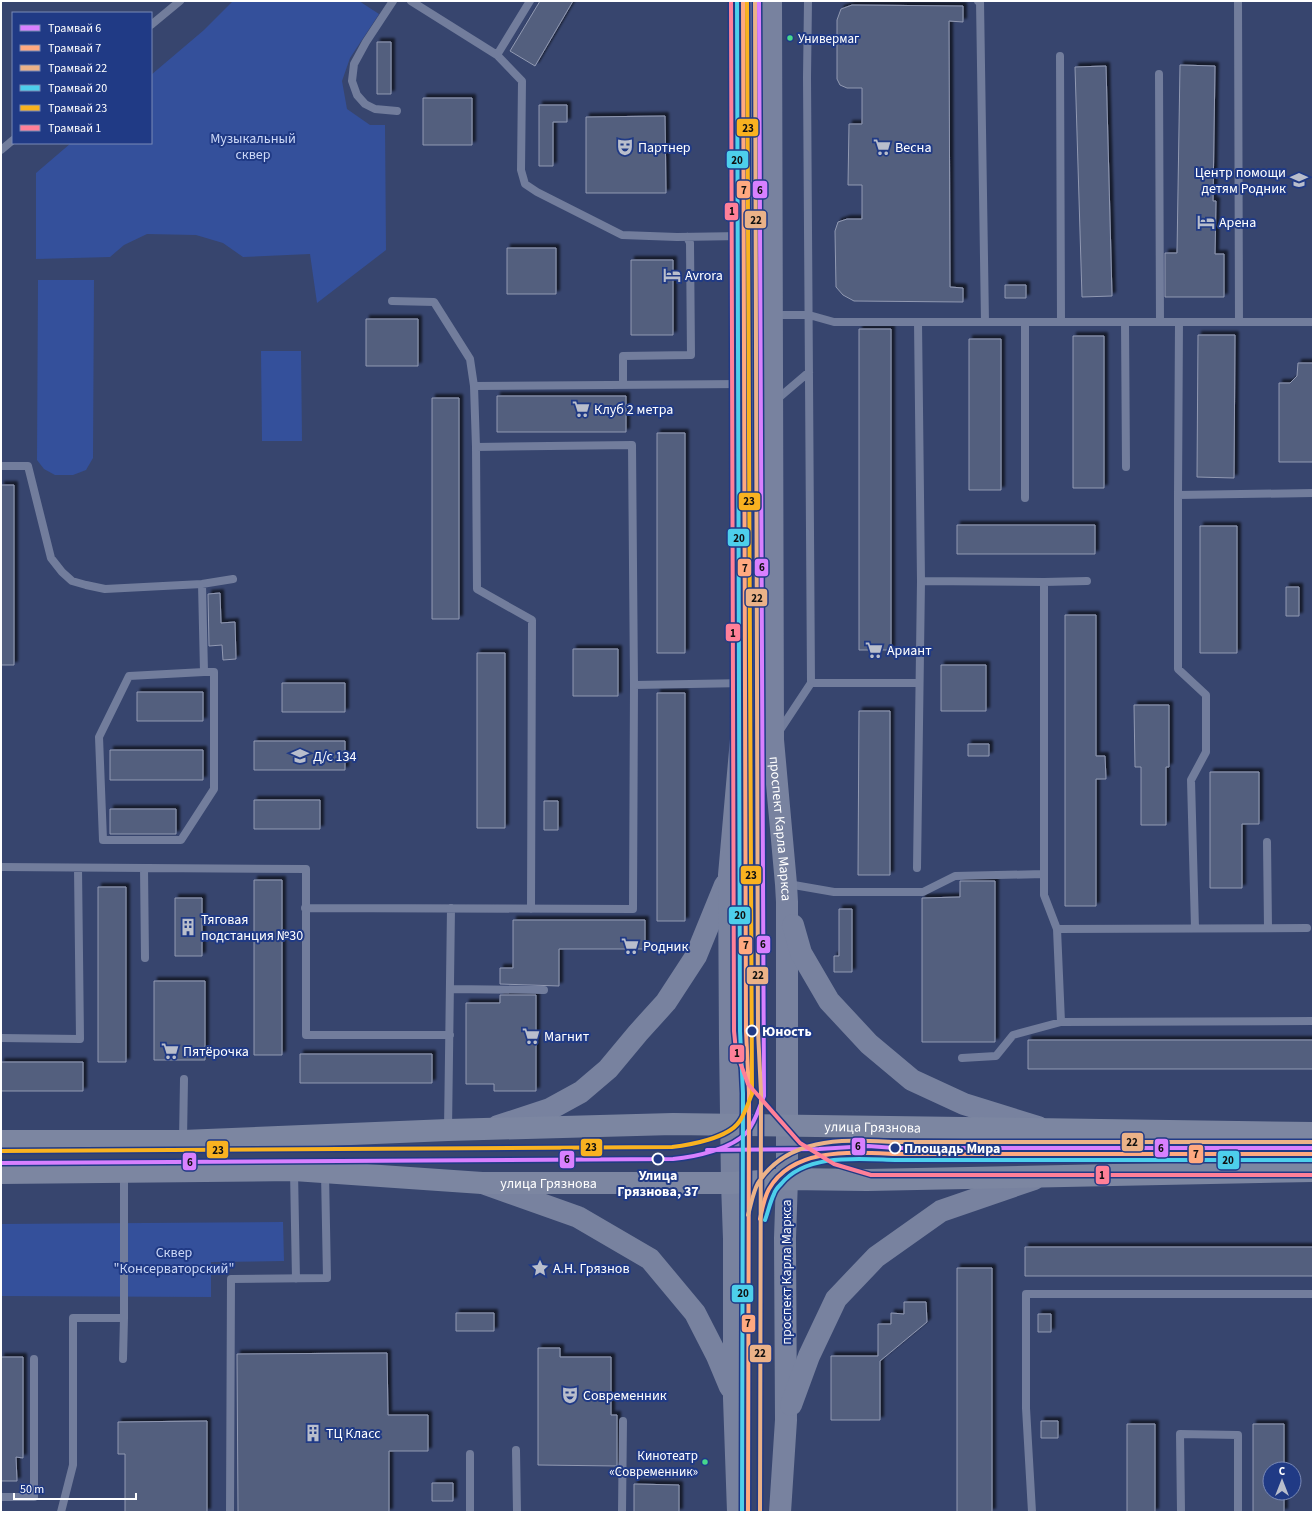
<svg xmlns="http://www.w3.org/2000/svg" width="1314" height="1513" font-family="'Source Sans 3',sans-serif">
<defs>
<filter id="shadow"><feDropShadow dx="3.5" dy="-3.5" stdDeviation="1" flood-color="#0009"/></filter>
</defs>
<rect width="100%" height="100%" fill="#37456e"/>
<path fill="#34509b" d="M233,1H359L379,14L350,58L342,81L347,109L370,125H385L386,250L317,303L310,254L243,257L223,243L196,235L147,234L124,245L110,257L36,259V173L71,143H151V75L204,30Z
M38,280H94L93,458L86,470L73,475H55L44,469L37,460Z
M261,351H301L302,441H262Z
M283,1222L284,1261L211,1262V1297L1,1296V1224Z"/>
<path fill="#525e7e" stroke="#9199b2" filter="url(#shadow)" d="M540,1H573L535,66L510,51Z
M852,5L963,6V22L949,21L950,287L963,288V302L854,301L843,295L836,287L835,231L838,222L847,219H862V185H848L849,124H862V88H847L840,85L837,79V20L841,9Z
M377,42H391V94H377Z
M1180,65L1215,66L1213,201H1216L1215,254H1224V297H1165V253H1177Z
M1106,66L1112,296L1082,297L1075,67Z
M423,98H472V145H423Z
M539,105H567V122H553V166H539Z
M665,116L666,193H586V117Z
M507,248H556V294H507Z
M631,260H673V335H631Z
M1005,285H1026V298H1005Z
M366,319H418V366H366Z
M859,329H891V650H859Z
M1198,335H1235L1234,478L1197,477Z
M1073,336H1104V488H1073Z
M969,339H1001V490H969Z
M1298,363H1313V462H1279V383H1290L1297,376Z
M497,396H626V432H497Z
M432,398H459V619H432Z
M657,433H685V653H657Z
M1,485H14V665H1Z
M957,525H1095V554H957Z
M1200,526H1237V653H1200Z
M1286,587H1299V616H1286Z
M220,593L221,623L235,622L236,659L223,660L222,645L209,646L208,594Z
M1065,615H1096V756H1105L1106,779H1096V906H1065Z
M573,649H618V696H573Z
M477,653H505V828H477Z
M941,665H986V711H941Z
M282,683H345V712H282Z
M137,692H203V721H137Z
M657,693H685V921H657Z
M1134,705H1169V767H1166V825H1141V767H1135Z
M859,711H890V875H858Z
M254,741H345V770H254Z
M968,744H989V756H968Z
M110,750H203V780H110Z
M1210,772H1259V824H1242V888H1210Z
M254,800H320V829H254Z
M544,801H558V830H544Z
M110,809H176V834H110Z
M254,880H282V1055H254Z
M960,881H995V1042H922V898L960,897Z
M98,887H126V1062H98Z
M175,898H202V956H175Z
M839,909H852V972H834V956H839Z
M513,920H645V949H559V986L500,984V968H513Z
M154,981H205V1060H154Z
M500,995H536V1091H494V1084H466V1003H500Z
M1028,1040H1313V1069H1028Z
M300,1054H432V1083H300Z
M1,1062H83V1091H1Z
M1025,1247H1313V1276H1025Z
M957,1268H992V1512H957Z
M904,1302H926L927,1322L880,1361V1420H831V1356H878V1324H891V1313L904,1314Z
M456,1313H494V1331H456Z
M1038,1314H1051V1332H1038Z
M538,1348H560V1357H611V1415H617V1466L538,1465Z
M387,1353L388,1415H428V1451H389V1512H238L237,1354Z
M1,1357H23V1458L16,1457L17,1481H1Z
M207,1421V1512H125V1454H118V1422Z
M1041,1421H1058V1438H1041Z
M1127,1424H1155V1512H1127Z
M1253,1424H1284V1469H1270V1493H1284V1512H1253Z
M432,1483H453V1501H432Z
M634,1484L679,1485V1512H634Z"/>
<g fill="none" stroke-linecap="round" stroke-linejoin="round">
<path stroke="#727d9c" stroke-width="8" d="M393,1L366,42L354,64L352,81L357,95L365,104L375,109L397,111
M411,1L497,55L522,81L521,170L525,184L537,192L622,235L677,237L742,236
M978,1H980L985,322
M1238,1L1239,322
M151,25L180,1
M497,55L530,1
M1060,56L1061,322
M1159,74L1160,322
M1,150L13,140
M392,301L434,302L470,359L474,386L476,447L477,589L532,620L531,909
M772,315H809L834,322H1313
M1025,322V498
M1125,322L1126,467
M623,385V356L691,355L690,243L687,237
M474,386L743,384
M775,401L809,372
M476,447L632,445L634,685L746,683
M1,466H28L51,558L62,572L72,581L86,585L105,589L202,584L233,579
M1178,495L1179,322
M921,581L1044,582V874
M1044,582L1087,581
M202,584L204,672
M204,672H214V789L181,840H103L99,737L129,676Z
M811,683H919
M778,733L811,683L807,77L808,1
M1267,842L1268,928
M1,867L306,869V1035H450
M144,868L145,958
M917,868L921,581L918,322
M788,884L834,892H923L955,876L1044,874V895L1057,929L1061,1022
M305,908L633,909L634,685
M1195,928L1191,780L1206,752V695L1178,669V495L1313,493
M1057,929L1307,928
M450,989L544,990
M1,1038L80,1039L78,868
M962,1058L996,1056L1013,1035L1061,1022L1313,1021
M448,1130L451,908
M183,1140L184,1079
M294,1171L296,1279
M123,1359L124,1318
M516,1450L517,1512
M470,1454V1512
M1,1497H34V1359
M61,1512L73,1465V1318H124V1173
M230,1512L231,1279L327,1278L325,1173
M622,1512L623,1421
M1032,1512L1026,1408V1294H1313
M1181,1512L1180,1434L1238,1435V1512"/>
<g stroke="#78829f" stroke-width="22">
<path id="s1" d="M771,1L773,740L786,884L787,902V1179L785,1238L786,1420L780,1512"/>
<path d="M793,925L801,953L829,1001L869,1044L912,1080L964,1104L1038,1127"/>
<path d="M498,1126L550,1109L581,1092L608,1069L638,1033L666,1002L696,956L725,885"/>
<path d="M485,1184L578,1217L650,1259L695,1313L717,1356L730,1387"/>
<path d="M791,1405L809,1356L836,1299L876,1257L941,1211L1034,1179"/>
<path d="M738,1512L734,1398V1239L732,1183L730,1043L729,875L746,683L743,1"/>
</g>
<g stroke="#7c86a1" stroke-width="22">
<path id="s2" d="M1,1141H183L448,1130L673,1124L1313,1133"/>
<path id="s3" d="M1,1173L294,1170L482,1183H732L787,1179L867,1180L1313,1171"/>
</g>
<g stroke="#203a85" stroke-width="7">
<path id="tram-1" d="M707,1150L819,1149L868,1146L895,1148H1313
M1,1163L673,1159C695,1157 732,1149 747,1132C755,1123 759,1108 764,1096L759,1"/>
</g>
<g stroke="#203a85" stroke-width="7">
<path id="tram-2" d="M743,1L746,1031L749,1093L748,1512
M760,1219C762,1210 764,1198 769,1189C793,1147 853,1152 895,1154H1313"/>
</g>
<g stroke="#203a85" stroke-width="7">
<path id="tram-3" d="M755,1L758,1031L761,1093L760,1512
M748,1215C751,1205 753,1192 758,1183C789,1135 846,1140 895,1142H1313"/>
</g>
<g stroke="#203a85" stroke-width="7">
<path id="tram-4" d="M737,1L740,1031L743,1093L742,1512
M765,1220C768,1212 770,1202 774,1194C775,1190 778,1187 781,1184C806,1153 859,1159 895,1160H1313"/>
</g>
<g stroke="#203a85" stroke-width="7">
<path id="tram-5" d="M1,1151L672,1147C690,1145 728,1138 739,1122C745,1114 748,1103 752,1094L747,1"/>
</g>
<g stroke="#203a85" stroke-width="7">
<path id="tram-6" d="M731,1L734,1031L736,1051L748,1084L800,1143L834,1164L871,1175H1313"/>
</g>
<use href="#tram-1" stroke="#d880ff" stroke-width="4"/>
<use href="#tram-2" stroke="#ffa980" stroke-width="4"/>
<use href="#tram-3" stroke="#ebb288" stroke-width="4"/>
<use href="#tram-4" stroke="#4dcfeb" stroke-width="4"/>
<use href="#tram-5" stroke="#f9b220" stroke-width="4"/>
<use href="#tram-6" stroke="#ff8098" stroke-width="4"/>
</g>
<defs>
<g id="theatre-bare" transform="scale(1.38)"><path d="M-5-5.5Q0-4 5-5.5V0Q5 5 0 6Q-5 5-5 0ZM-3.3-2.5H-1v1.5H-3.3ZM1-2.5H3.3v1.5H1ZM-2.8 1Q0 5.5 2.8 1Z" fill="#b9becc" stroke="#203a85" stroke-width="2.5" paint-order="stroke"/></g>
<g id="supermarket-bare" transform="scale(1.38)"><path d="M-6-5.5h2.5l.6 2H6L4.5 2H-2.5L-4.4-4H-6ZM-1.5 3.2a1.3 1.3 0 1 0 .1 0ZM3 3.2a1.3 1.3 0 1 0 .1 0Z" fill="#b9becc" stroke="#203a85" stroke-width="2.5" paint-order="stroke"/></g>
<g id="school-bare" transform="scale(1.38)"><path d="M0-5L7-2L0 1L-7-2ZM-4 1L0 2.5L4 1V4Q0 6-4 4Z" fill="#b9becc" stroke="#203a85" stroke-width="2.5" paint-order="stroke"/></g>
<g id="hotel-bare" transform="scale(1.38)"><path d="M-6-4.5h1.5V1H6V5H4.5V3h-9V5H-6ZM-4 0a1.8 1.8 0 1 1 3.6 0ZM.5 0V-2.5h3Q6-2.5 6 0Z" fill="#b9becc" stroke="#203a85" stroke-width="2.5" paint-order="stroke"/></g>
<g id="building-bare" transform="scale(1.38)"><path d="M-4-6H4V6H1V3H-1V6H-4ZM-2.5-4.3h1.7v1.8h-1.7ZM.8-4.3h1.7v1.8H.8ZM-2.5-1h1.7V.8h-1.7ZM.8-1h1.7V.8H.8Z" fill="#b9becc" stroke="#203a85" stroke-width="2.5" paint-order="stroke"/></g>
<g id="sight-bare" transform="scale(1.38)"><path d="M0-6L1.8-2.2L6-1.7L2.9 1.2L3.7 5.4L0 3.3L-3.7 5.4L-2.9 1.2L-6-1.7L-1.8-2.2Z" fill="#b9becc" stroke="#203a85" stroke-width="2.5" paint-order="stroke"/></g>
</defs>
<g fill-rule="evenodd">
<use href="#theatre-bare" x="625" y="147"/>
<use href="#supermarket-bare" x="882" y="147"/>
<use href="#school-bare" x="1299" y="180"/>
<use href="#hotel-bare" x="1206" y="222"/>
<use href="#hotel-bare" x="672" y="275"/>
<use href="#supermarket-bare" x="581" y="409"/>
<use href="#supermarket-bare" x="874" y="650"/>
<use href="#school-bare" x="300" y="756"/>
<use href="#building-bare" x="188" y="927"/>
<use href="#supermarket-bare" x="630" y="946"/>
<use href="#supermarket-bare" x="531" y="1036"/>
<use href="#supermarket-bare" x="170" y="1051"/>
<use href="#sight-bare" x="540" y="1268"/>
<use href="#theatre-bare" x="570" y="1395"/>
<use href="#building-bare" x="313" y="1433"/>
</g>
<g fill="#46d78d" stroke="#203a85" stroke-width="1.5">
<circle cx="790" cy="38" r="3.5"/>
<circle cx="705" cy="1462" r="3.5"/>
</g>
<g fill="#203a85" stroke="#fff" stroke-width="2">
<circle cx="752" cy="1031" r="5.5"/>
<circle cx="895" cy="1148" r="5.5"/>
<circle cx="658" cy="1159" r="5.5"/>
</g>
<g text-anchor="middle" stroke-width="4" stroke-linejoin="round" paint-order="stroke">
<g font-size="13" fill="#fff" stroke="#203a85" text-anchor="start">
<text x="798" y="43">Универмаг</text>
<text x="698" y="1460" text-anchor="end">Кинотеатр<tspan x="698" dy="16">«Современник»</tspan></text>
</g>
<g font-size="14" fill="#ccd8f7" stroke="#203a85">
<text x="253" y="143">Музыкальный<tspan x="253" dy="16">сквер</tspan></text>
<text x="174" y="1257">Сквер<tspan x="174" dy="16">"Консерваторский"</tspan></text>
</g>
<g font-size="14" fill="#fff" stroke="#203a85" text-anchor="start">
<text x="638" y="152">Партнер</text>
<text x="895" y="152">Весна</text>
<text x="1286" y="177" text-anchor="end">Центр помощи<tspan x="1286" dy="16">детям Родник</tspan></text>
<text x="1219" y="227">Арена</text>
<text x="685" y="280">Avrora</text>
<text x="594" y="414">Клуб 2 метра</text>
<text x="887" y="655">Ариант</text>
<text x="313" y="761">Д/с 134</text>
<text x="201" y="924">Тяговая<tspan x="201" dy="16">подстанция №30</tspan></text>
<text x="643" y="951">Родник</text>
<text x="544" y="1041">Магнит</text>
<text x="183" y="1056">Пятёрочка</text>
<text x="553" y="1273">А.Н. Грязнов</text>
<text x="583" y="1400">Современник</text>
<text x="326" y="1438">ТЦ Класс</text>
</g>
<g font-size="14" fill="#fff" stroke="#203a85">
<text dy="5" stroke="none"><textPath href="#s1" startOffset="828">проспект Карла Маркса</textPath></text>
<text dy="5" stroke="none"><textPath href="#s2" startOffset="872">улица Грязнова</textPath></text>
<text dy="5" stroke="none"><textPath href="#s3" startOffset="548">улица Грязнова</textPath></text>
<text transform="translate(786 1272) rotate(-90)" y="5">проспект Карла Маркса</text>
</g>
<g font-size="14" font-weight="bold" fill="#fff" stroke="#203a85" text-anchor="start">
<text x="762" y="1036">Юность</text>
<text x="904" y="1153">Площадь Мира</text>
<text x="658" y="1180" text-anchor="middle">Улица<tspan x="658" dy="16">Грязнова, 37</tspan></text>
</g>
</g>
<g stroke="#203a85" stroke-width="1.5">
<rect x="736" y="118" width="23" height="19" rx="4" fill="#f9b220"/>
<rect x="726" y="150" width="23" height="19" rx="4" fill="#4dcfeb"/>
<rect x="752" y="180" width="16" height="19" rx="4" fill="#d880ff"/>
<rect x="736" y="180" width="15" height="19" rx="4" fill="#ffa980"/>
<rect x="724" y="202" width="15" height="19" rx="4" fill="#ff8098"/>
<rect x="744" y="210" width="23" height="19" rx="4" fill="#ebb288"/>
<rect x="738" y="492" width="23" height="19" rx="4" fill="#f9b220"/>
<rect x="727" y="528" width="23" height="19" rx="4" fill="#4dcfeb"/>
<rect x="754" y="558" width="15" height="19" rx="4" fill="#d880ff"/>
<rect x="737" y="558" width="15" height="19" rx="4" fill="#ffa980"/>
<rect x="745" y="588" width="23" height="19" rx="4" fill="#ebb288"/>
<rect x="725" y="623" width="16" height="19" rx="4" fill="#ff8098"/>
<rect x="740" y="865" width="22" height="20" rx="4" fill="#f9b220"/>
<rect x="728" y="906" width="23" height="19" rx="4" fill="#4dcfeb"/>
<rect x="756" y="935" width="15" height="19" rx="4" fill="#d880ff"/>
<rect x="738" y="936" width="15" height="19" rx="4" fill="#ffa980"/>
<rect x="746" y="966" width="23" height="19" rx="4" fill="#ebb288"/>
<rect x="729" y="1044" width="16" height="19" rx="4" fill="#ff8098"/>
<rect x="1121" y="1132" width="23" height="20" rx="4" fill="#ebb288"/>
<rect x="851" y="1137" width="15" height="19" rx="4" fill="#d880ff"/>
<rect x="580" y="1138" width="23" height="19" rx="4" fill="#f9b220"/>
<rect x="1154" y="1138" width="15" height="20" rx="4" fill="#d880ff"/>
<rect x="206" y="1140" width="23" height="19" rx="4" fill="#f9b220"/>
<rect x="1188" y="1144" width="16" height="20" rx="4" fill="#ffa980"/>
<rect x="559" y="1150" width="16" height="19" rx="4" fill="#d880ff"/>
<rect x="1217" y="1150" width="23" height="20" rx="4" fill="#4dcfeb"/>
<rect x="182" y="1152" width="15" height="19" rx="4" fill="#d880ff"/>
<rect x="1095" y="1165" width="15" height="20" rx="4" fill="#ff8098"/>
<rect x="731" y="1284" width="23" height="19" rx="4" fill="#4dcfeb"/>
<rect x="741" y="1314" width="15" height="19" rx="4" fill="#ffa980"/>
<rect x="749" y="1344" width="23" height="19" rx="4" fill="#ebb288"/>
</g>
<g font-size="11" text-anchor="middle" font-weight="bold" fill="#111">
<text x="748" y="132">23</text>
<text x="737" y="164">20</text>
<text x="760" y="194">6</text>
<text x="744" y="194">7</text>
<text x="732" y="215">1</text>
<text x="756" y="224">22</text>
<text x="749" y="505">23</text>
<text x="739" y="542">20</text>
<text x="762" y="571">6</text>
<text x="745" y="572">7</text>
<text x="757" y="602">22</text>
<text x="733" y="637">1</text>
<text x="751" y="879">23</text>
<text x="740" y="919">20</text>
<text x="763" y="948">6</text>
<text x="746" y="949">7</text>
<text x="758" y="979">22</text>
<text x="737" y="1057">1</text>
<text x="1132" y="1146">22</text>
<text x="858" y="1150">6</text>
<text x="591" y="1151">23</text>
<text x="1161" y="1152">6</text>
<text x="218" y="1154">23</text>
<text x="1196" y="1158">7</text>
<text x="567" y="1163">6</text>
<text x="1228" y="1164">20</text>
<text x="190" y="1166">6</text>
<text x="1102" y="1179">1</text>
<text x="743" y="1297">20</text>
<text x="748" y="1327">7</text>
<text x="760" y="1357">22</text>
</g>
<rect width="1314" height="1513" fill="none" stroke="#ffffff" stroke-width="4"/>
<rect x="12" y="12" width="140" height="132" fill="#203a85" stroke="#7989b6"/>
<rect x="20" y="25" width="20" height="6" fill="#d880ff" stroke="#7989b6"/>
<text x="48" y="32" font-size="12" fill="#ffffff">Трамвай 6</text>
<rect x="20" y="45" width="20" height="6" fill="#ffa980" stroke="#7989b6"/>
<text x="48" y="52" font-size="12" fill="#ffffff">Трамвай 7</text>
<rect x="20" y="65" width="20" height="6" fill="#ebb288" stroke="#7989b6"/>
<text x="48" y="72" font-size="12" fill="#ffffff">Трамвай 22</text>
<rect x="20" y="85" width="20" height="6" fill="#4dcfeb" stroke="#7989b6"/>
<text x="48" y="92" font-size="12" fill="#ffffff">Трамвай 20</text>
<rect x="20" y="105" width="20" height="6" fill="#f9b220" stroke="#7989b6"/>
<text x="48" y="112" font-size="12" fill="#ffffff">Трамвай 23</text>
<rect x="20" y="125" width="20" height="6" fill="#ff8098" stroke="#7989b6"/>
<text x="48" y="132" font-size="12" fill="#ffffff">Трамвай 1</text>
<g transform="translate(1282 1481)"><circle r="19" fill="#203a85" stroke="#7989b6"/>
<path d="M0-3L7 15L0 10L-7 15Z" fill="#b9becc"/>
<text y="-6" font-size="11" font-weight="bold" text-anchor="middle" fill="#ffffff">С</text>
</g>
<path d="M14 1493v6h122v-6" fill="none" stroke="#ffffff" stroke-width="2"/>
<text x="20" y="1493" font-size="12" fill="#ffffff" stroke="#203a85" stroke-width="3" paint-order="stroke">50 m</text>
</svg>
